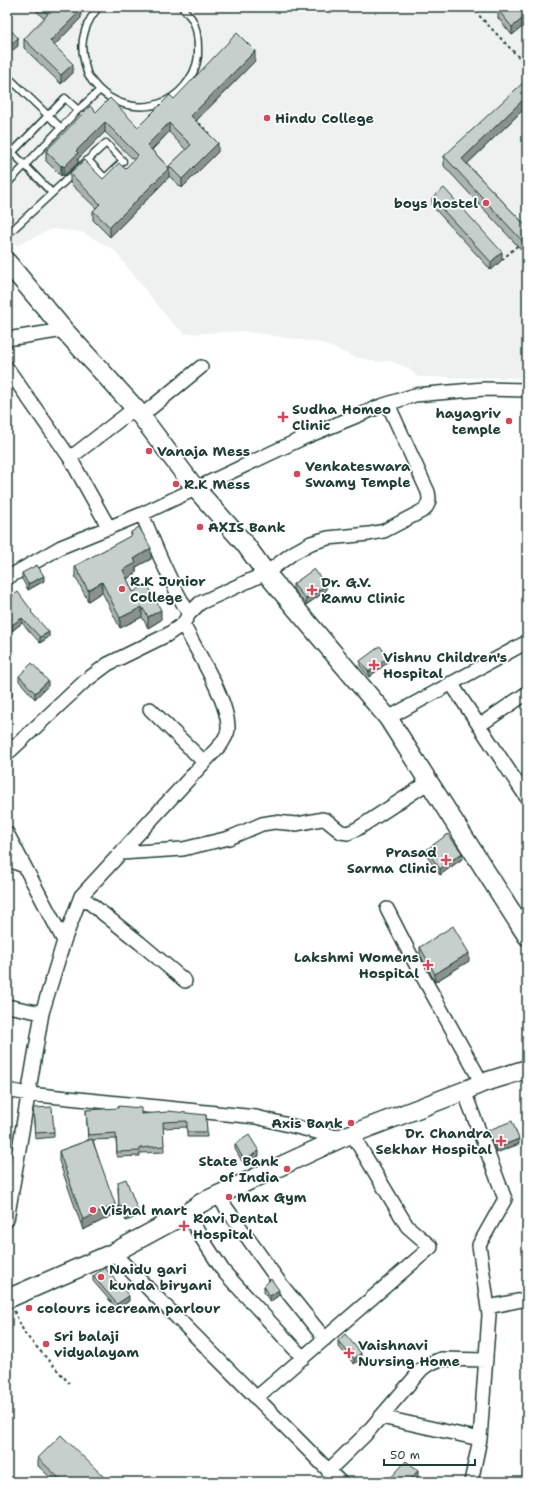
<svg xmlns="http://www.w3.org/2000/svg" width="534" height="1489" font-family="'Shantell Sans',sans-serif">
<rect width="100%" height="100%" fill="#fff"/>
<filter id="ink" filterUnits="userSpaceOnUse"><feTurbulence type="fractalNoise" baseFrequency=".025" numOctaves="2"/><feDisplacementMap in="SourceGraphic" scale="8" xChannelSelector="R" yChannelSelector="G"/><feConvolveMatrix kernelMatrix="1 2 1 2 8 2 1 2 1" color-interpolation-filters="sRGB"/></filter>
<g filter="url(#ink)">
<path fill="#eef1f0" d="M7,7H527V378L418,377L408,368L390,361L377,362L355,357L321,343L242,331L185,334L171,322L113,249L81,232L52,229L16,246L7,236Z"/>
<g fill="none" stroke-linecap="round" stroke-linejoin="round">
<g stroke="#1f3d34" stroke-width="9">
<path id="lane" d="M99,7C86,21 79,41 84,60C85,65 86,70 88,75C111,114 164,118 189,80C195,71 199,60 198,48C198,38 197,28 192,19C189,15 185,11 182,7
M7,76L61,128
M78,110L100,90
M12,152L52,193
M7,158L65,98L78,110L7,184
M7,235L106,143L123,161L105,178L88,160"/>
</g>
<g stroke="#1f3d34" stroke-width="16">
<path id="street" d="M7,339L64,330
M7,368L70,458L109,528
M141,416L201,367
M70,458L135,408
M142,514C156,548 170,582 189,614
M7,578L61,547L142,514L303,438L381,406L415,395L484,389L527,390
M451,683L527,798
M150,709L204,762
M388,718L527,642
M480,725L527,693
M7,754L84,682L108,664L167,635L183,624L189,614L200,603L266,573L293,553L311,543L328,538L369,534L384,531L424,510C429,504 430,500 428,492L388,404
M7,833L64,941L42,1013L7,1220
M121,853L183,849L229,838L262,824L274,822L297,824L322,819L326,820L341,832L348,833L357,829L429,782
M7,859L24,866
M81,896L140,943L185,981
M387,909L409,952L482,1083
M64,941L81,896L222,743C224,739 228,734 228,729C229,701 196,650 183,624
M7,1006L42,1013
M7,1090L29,1094L256,1117L341,1138
M464,1091L505,1199L479,1245L489,1315L480,1439L471,1482
M217,1195L280,1283L325,1339
M187,1213L201,1237L224,1272L303,1358
M113,1253L340,1482
M488,1307L527,1299
M256,1398L431,1247L407,1226L352,1134
M381,1417L480,1439
M328,1471L365,1435L422,1369L429,1364L441,1359L486,1360"/>
</g>
<g stroke="#1f3d34" stroke-width="21">
<path id="secondary" d="M7,262L64,330L135,408L195,488L245,544L266,573L388,718L527,936
M7,1299L113,1253L187,1213L201,1203L341,1138L464,1091L482,1083L527,1069"/>
</g>
<path stroke="#1f3d34" stroke-width="2" stroke-dasharray="3 3" stroke-linecap="butt" d="M471,7L527,66
M195,119L209,133
M502,260L519,244
M14,1311L25,1334L69,1383"/>
<use href="#lane" stroke="#fff" stroke-width="6"/>
<use href="#street" stroke="#fff" stroke-width="13"/>
<use href="#secondary" stroke="#fff" stroke-width="18"/>
</g>
<path fill="#abb2af" stroke="#1f3d34" fill-rule="evenodd" d="M33,7H78L81,18L54,45L73,73L61,84L24,48V39L44,19Z
M527,7V25L526,24L512,35L498,18V10Z
M255,61L196,121L218,152L182,188L169,176V177L110,237L93,220V211L96,208L70,183V173L103,179L125,169L134,160L105,132L78,159V163L64,176L62,175L61,176L46,161V151L96,112L138,127L174,99ZM169,132L186,150L169,166V168L152,150Z
M527,106L467,164L527,227V256L444,166V156Z
M432,198L502,260L491,270L432,206Z
M131,532L151,559L136,567V573L127,579L133,592L161,620L148,628L142,617L120,628L102,592L88,601L75,576V566L131,536Z
M22,573L44,581L28,590L22,579Z
M293,584L326,591L306,605L293,589Z
M7,600L32,613L49,637L40,643L22,623L12,631L11,629Z
M360,661L388,662L369,677L360,666Z
M19,676L48,686L35,699L19,681Z
M426,850L462,859L440,875L426,855Z
M420,947L469,961L435,982L420,955Z
M33,1108L54,1132V1137L35,1139Z
M86,1110L141,1114L206,1115L207,1137H187V1127L163,1128L164,1152L140,1153V1156L117,1157L116,1139L93,1140L115,1214L83,1230L59,1161V1151L89,1140L88,1141Z
M489,1130L519,1144L496,1153L489,1135Z
M235,1144L259,1156L244,1165L235,1149Z
M118,1187L138,1216L126,1221L122,1211L119,1212Z
M93,1276L129,1301L117,1309L93,1281Z
M264,1286L279,1295L270,1302L264,1292Z
M338,1341L361,1358L354,1364L338,1346Z
M38,1458L105,1482H55L38,1466Z"/>
<path fill="#8b918f" stroke="#1f3d34" d="M81,10V18L50,50V41Z
M526,16V24L512,35V27Z
M18,38V46L7,55V48Z
M255,51V61L191,126V116Z
M73,64V73L61,84V75Z
M527,96V106L462,169V159Z
M105,122V132L78,159V163L64,176V167L76,151Z
M169,123V132L147,154V145Z
M218,143V152L182,188V179Z
M62,165V175L61,176V166Z
M169,168V177L110,237V227Z
M502,252V260L491,270V262Z
M151,548V559L136,567V573L123,581V570L134,559Z
M44,576V581L28,590V584Z
M102,582V592L88,601V590Z
M326,585V591L306,605V599Z
M142,607V617L120,628V618Z
M161,610V620L148,628V617Z
M22,618V623L12,631V625Z
M11,624V629L7,632V627Z
M49,632V637L40,643V637Z
M388,657V662L369,677V672Z
M48,681V686L35,699V693Z
M12,691V696L7,700V695Z
M462,853V859L440,875V869Z
M469,953V961L435,982V974Z
M519,1139V1144L496,1153V1148Z
M259,1151V1156L244,1165V1160Z
M115,1204V1214L83,1230V1220Z
M122,1206V1211L119,1212V1207Z
M138,1211V1216L126,1221V1216Z
M279,1290V1295L270,1302V1296Z
M129,1296V1301L117,1309V1304Z
M361,1353V1358L354,1364V1359Z
M418,1470V1478L415,1482H409Z
M105,1478V1482H100Z"/>
<path fill="#c7cfcc" stroke="#1f3d34" d="M41,7H78L81,10L50,41L73,64L61,75L24,39L48,14Z
M502,7H527V17L526,16L512,27L498,10Z
M7,26L18,38L7,48Z
M237,33L255,51L191,116L218,143L182,179L169,166L191,145L169,123L147,145L169,168L110,227L93,211L100,204L70,173L84,160L103,179L119,163L125,169L138,155L105,122L76,151L78,153L64,167L62,165L61,166L46,151L90,106L96,112L110,98L138,127L170,95L174,99Z
M527,79V96L462,159L527,227V246L444,156Z
M444,188L502,252L491,262L432,198Z
M139,527L151,548L134,559L136,563L123,570L133,592L147,584L161,610L148,617L142,607L120,618L102,582L88,590L75,566L132,535L131,532Z
M37,565L44,576L28,584L22,573Z
M314,569L326,585L306,599L293,584Z
M18,592L32,611L31,612L49,632L40,637L22,618L12,625L11,624L7,627V600Z
M380,646L388,657L369,672L360,661Z
M32,663L48,681L35,693L19,676Z
M7,686L12,691L7,695Z
M448,834L462,853L440,869L426,850Z
M453,926L469,953L435,974L420,947Z
M118,1106L141,1108V1114L168,1112V1111L206,1115L207,1132H187V1121L163,1122L164,1146L140,1148V1151L117,1152L116,1133L88,1135L86,1110L118,1108Z
M52,1107L54,1132L35,1133L33,1108Z
M512,1121L519,1139L496,1148L489,1130Z
M249,1135L259,1151L244,1160L235,1144Z
M92,1139L115,1204L83,1220L59,1151Z
M126,1179L138,1211L126,1216L122,1206L119,1207L118,1182Z
M105,1268L129,1296L117,1304L93,1276Z
M271,1279L279,1290L270,1296L264,1286Z
M345,1334L361,1353L354,1359L338,1341Z
M61,1435L105,1478L100,1482H63L38,1458Z
M406,1461L418,1470L409,1482H387Z"/>
</g>
<g fill="#d1495b" stroke="#fff" stroke-width="1.5">
<circle cx="267" cy="118" r="4"/>
<circle cx="486" cy="203" r="4"/>
<path d="M281 411h4v4h4v4h-4v4h-4v-4h-4v-4h4z"/>
<circle cx="509" cy="421" r="4"/>
<circle cx="149" cy="451" r="4"/>
<circle cx="297" cy="474" r="4"/>
<circle cx="176" cy="484" r="4"/>
<circle cx="200" cy="527" r="4"/>
<circle cx="122" cy="589" r="4"/>
<path d="M310 584h4v4h4v4h-4v4h-4v-4h-4v-4h4z"/>
<path d="M372 659h4v4h4v4h-4v4h-4v-4h-4v-4h4z"/>
<path d="M444 854h4v4h4v4h-4v4h-4v-4h-4v-4h4z"/>
<path d="M426 959h4v4h4v4h-4v4h-4v-4h-4v-4h4z"/>
<circle cx="351" cy="1123" r="4"/>
<path d="M499 1135h4v4h4v4h-4v4h-4v-4h-4v-4h4z"/>
<circle cx="287" cy="1169" r="4"/>
<circle cx="229" cy="1197" r="4"/>
<circle cx="93" cy="1210" r="4"/>
<path d="M182 1220h4v4h4v4h-4v4h-4v-4h-4v-4h4z"/>
<circle cx="101" cy="1277" r="4"/>
<circle cx="29" cy="1308" r="4"/>
<circle cx="46" cy="1344" r="4"/>
<path d="M347 1347h4v4h4v4h-4v4h-4v-4h-4v-4h4z"/>
</g>
<g text-anchor="middle" stroke-width="3.5" stroke-linejoin="round" paint-order="stroke">
<g font-size="14" font-weight="bold" fill="#1f3d34" stroke="#fff" text-anchor="start">
<text x="275" y="123">Hindu College</text>
<text x="478" y="208" text-anchor="end">boys hostel</text>
<text x="292" y="414">Sudha Homeo<tspan x="292" dy="16">Clinic</tspan></text>
<text x="501" y="418" text-anchor="end">hayagriv<tspan x="501" dy="16">temple</tspan></text>
<text x="157" y="456">Vanaja Mess</text>
<text x="305" y="471">Venkateswara<tspan x="305" dy="16">Swamy Temple</tspan></text>
<text x="184" y="489">R.K Mess</text>
<text x="208" y="532">AXIS Bank</text>
<text x="130" y="586">R.K Junior<tspan x="130" dy="16">College</tspan></text>
<text x="321" y="587">Dr. G.V.<tspan x="321" dy="16">Ramu Clinic</tspan></text>
<text x="383" y="662">Vishnu Children's<tspan x="383" dy="16">Hospital</tspan></text>
<text x="437" y="857" text-anchor="end">Prasad<tspan x="437" dy="16">Sarma Clinic</tspan></text>
<text x="419" y="962" text-anchor="end">Lakshmi Womens<tspan x="419" dy="16">Hospital</tspan></text>
<text x="343" y="1128" text-anchor="end">Axis Bank</text>
<text x="492" y="1138" text-anchor="end">Dr. Chandra<tspan x="492" dy="16">Sekhar Hospital</tspan></text>
<text x="279" y="1166" text-anchor="end">State Bank<tspan x="279" dy="16">of India</tspan></text>
<text x="237" y="1202">Max Gym</text>
<text x="101" y="1215">Vishal mart</text>
<text x="193" y="1223">Ravi Dental<tspan x="193" dy="16">Hospital</tspan></text>
<text x="109" y="1274">Naidu gari<tspan x="109" dy="16">kunda biryani</tspan></text>
<text x="37" y="1313">colours icecream parlour</text>
<text x="54" y="1341">Sri balaji<tspan x="54" dy="16">vidyalayam</tspan></text>
<text x="358" y="1350">Vaishnavi<tspan x="358" dy="16">Nursing Home</tspan></text>
</g>
</g>
<rect width="534" height="1489" fill="none" stroke="#fff" stroke-width="24"/>
<rect x="12" y="12" width="510" height="1465" fill="none" stroke="#1f3d34" stroke-width="1.5" filter="url(#ink)"/>
<path d="M384 1459v6h91v-6" fill="none" stroke="#1f3d34" stroke-width="2"/>
<text x="390" y="1459" font-size="12" fill="#1f3d34" stroke="#ffffff" stroke-width="3" paint-order="stroke">50 m</text>
</svg>
